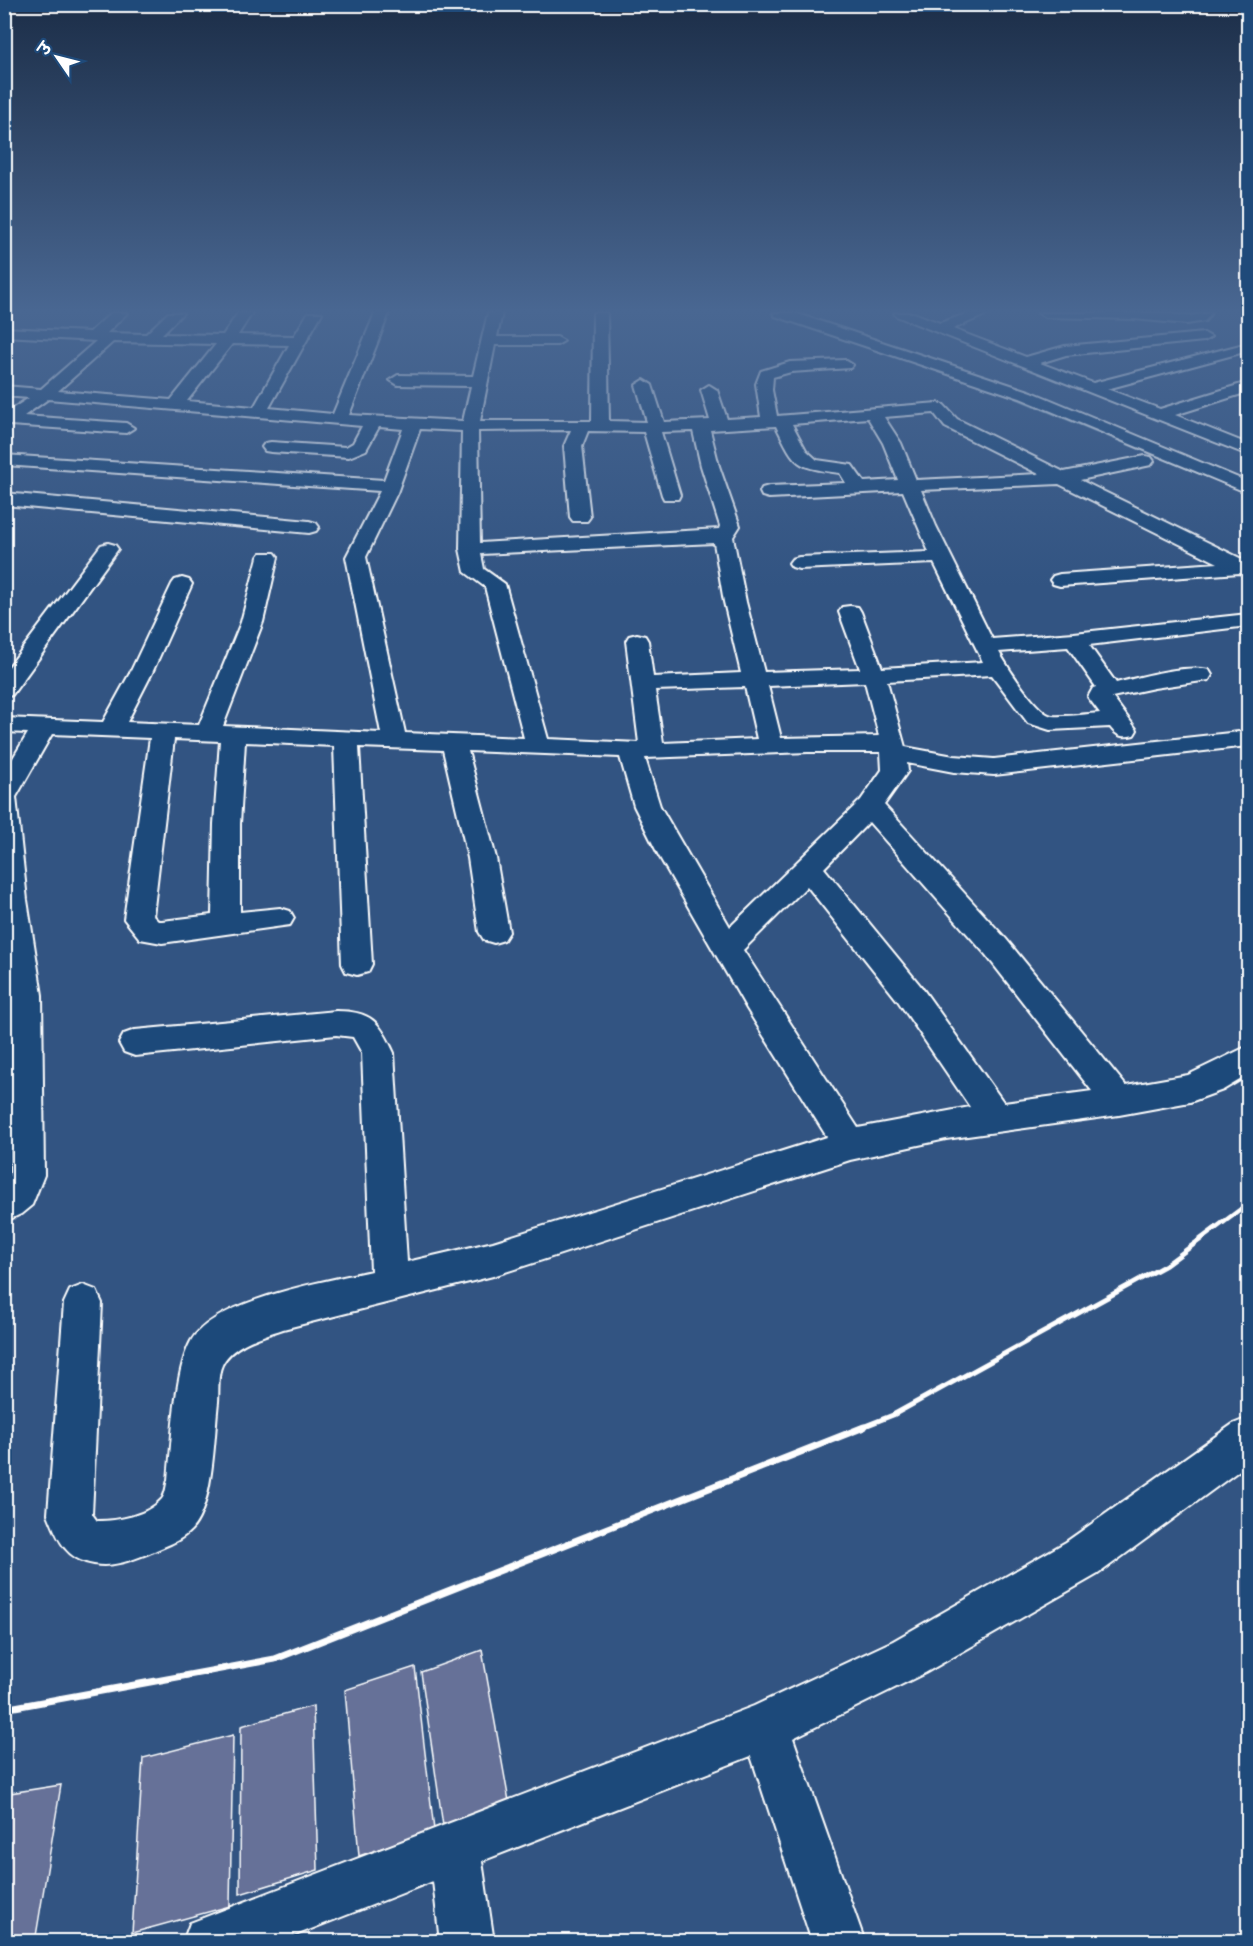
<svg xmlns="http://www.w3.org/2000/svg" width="1253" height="1946" font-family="Pangolin,'Playpen Sans Deva',sans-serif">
<rect width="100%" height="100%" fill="#325482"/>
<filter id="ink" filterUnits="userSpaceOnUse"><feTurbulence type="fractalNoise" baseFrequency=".0167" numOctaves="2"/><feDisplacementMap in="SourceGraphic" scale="12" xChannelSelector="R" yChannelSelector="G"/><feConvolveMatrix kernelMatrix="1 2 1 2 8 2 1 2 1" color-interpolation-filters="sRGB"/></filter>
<g filter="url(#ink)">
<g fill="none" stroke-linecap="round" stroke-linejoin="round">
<path stroke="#90b1c7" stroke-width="4" d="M996,389L1207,476"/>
</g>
<path fill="#667198" stroke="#fff" stroke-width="1.5" d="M482,1650L509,1801L443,1826L421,1672Z
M415,1667L434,1830L359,1856L345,1690Z
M313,1706L318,1870L240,1894L241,1726Z
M233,1735L230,1906L132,1933L143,1758Z
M61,1785L35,1942H4V1794Z"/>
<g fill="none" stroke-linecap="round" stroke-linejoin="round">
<g stroke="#fff" stroke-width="4">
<path id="minor" d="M111,313H127L107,333L146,334L168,313H183L162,334L223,335L238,313H252L238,335L294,336L308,313H322L269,408L333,414L375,313H389L349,415L463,421L471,386L398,385L390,380L398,375L473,376L488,313H502L497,337H557L564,341L557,345H495L480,421H592L593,313H607L609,421L647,422L636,385L644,380L652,385L664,422L710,420L701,390L709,385L717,390L727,419L761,417L756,384L761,371L790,362L845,360L853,365L850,368L791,372L773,377L772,390L777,416L938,403L944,405L957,419L1064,472L1145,456L1151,457L1154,461L1151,465L1080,480L1248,562V576L1239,573L1060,586L1053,584L1050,580L1053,576L1060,574L1218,563L1059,484L921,490L936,526L992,639L1074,633L1248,614V626L1089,645L1116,683C1141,677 1184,664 1209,670L1212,675L1209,680L1154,688L1112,697L1137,730L1134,735C1122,738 1117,736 1110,727L1050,730L1028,723L992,675L887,681L905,747L954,756L994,759L1248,731V746L994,775L954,772L907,763L908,771L884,805L1006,939L1126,1086L1188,1075L1248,1046V1075L1223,1090L1190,1102L1119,1115L946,1139L850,1160L493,1276L283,1329C263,1336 232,1344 222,1365C217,1375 219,1391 218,1402C214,1434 214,1506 191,1530C181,1541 165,1546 152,1552C134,1559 113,1568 94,1564C65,1559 58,1539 48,1514L64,1303L70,1290L83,1285L96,1290L102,1303L92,1514L97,1521C118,1521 147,1516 162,1499C166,1494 166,1486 168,1480C172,1443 174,1372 191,1341C214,1300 327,1281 371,1271L362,1053L353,1037L336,1035L135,1056L124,1052L119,1043L124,1034L135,1030L336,1011C371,1011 380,1022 394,1053L407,1262L493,1242L827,1137L747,1009L659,856L634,806L620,757L468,751L496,858L509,932L504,940L494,943L484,940L479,932L468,858L443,750L359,747L372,964L368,972L357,975L346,972L342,964L334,746L245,742L240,824V912L280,908L290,911L294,918L290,925L162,943L140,939L124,919L150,738L52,734L16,797L27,900L42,995L44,1175L32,1205L21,1214L4,1222V1185L10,1175L12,995L4,942V773L28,733L4,732V718L103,722L130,673L172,584L175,580L182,578L189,580L192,584L152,673L127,722L199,725L241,622L258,557L261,553H275L278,557L263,622L223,726L381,733L346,557L380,491L4,465V455L384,480L403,429L379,427L366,450L349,457L271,452L265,451L262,447L265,443L271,442L346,447L353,443L362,426L48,399L24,416L126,423L134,428L126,433L10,425L4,427V414L29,398L4,396V386L41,389L96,341L4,336V328L90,332ZM113,342L216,344L171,400L58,391ZM232,344L289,345L254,407L187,401ZM934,413L945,427L1039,474L916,480L901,443L884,417ZM868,418L883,443L898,480L864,482L852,465L817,460L806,450L792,424ZM776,426C796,466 795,467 840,473L846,483L769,486L762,488L760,492L762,496L769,498L903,491L929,552L799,557L792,559L789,563L792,567L799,569L934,563L983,662L882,668L861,612L858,607L850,606L842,607L839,612L860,669L764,672L746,602L733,537L740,526L719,466L710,430ZM420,429L462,431L460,549L465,572L485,587L524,738L405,733L366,557L397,493ZM571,430L564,446L570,517L573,521H587L590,517L582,446L588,431L644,432L662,495L664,499H678L680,495L661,432L693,431L701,466L720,526L719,529L480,543L478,431ZM714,543L724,602L741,673L653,677L648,641L645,636L637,634L629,636L626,641L639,743L548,739L505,584L484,569L481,554ZM1068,647L1096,687L1093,688L1088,697L1100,713C1085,714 1067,717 1052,716C1037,714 1007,666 999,652ZM865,682L879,736L781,738L768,686ZM745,687L757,739L663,743L655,690ZM174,739L220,741L214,824L212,915L162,921H158L153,916ZM808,752H881L882,770L861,800L730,927L660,806L645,758ZM869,822L986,955L1092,1091L1004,1103L920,985L824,868ZM807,886L898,1001L970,1107L858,1128L743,950Z
M773,313H795L1032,392L1248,482V493L1020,398L775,316Z
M894,313H914L940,323L969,313H990L953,329L1026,357L1065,346L1204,333L1211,337L1204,341L1066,355L1040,363L1093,383L1248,343V351L1107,389L1160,409L1248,382V392L1175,415L1248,444V455L896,316Z
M1038,313H1161L1187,316L1211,313L1205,321L1187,324L1134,319L1045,317Z
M4,493L309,521L316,523L319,527L316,531L309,533L4,505Z
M108,543L115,545L118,549L12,695L4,697V673L101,545Z
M1248,1418V1464L1098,1574L925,1673L793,1738L865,1942H812L751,1756L482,1861L494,1942H440L433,1881L278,1942H183L190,1923L754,1706L893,1641L1066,1542L1233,1424Z"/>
</g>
<use href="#minor" fill="#1f4a7a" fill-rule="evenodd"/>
<path stroke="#fff" stroke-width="5" d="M860,1428L893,1415L1166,1265L1248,1204"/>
<path stroke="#fff" stroke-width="7" d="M4,1709L275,1659L864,1427"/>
</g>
</g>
<linearGradient id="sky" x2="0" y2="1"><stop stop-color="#1c2e48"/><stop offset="0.53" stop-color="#496792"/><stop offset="1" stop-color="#496792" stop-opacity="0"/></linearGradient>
<rect width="1253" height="586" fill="url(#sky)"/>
<rect width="1253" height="1946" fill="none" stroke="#1f4a7a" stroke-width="24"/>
<rect x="12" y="12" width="1229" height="1922" fill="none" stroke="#fff" stroke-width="2" filter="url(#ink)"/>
<g transform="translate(57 57) rotate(305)" stroke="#1f4a7a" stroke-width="4.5" paint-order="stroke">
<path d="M0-4.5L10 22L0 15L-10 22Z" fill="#ffffff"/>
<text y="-9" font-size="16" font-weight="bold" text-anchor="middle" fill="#ffffff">उ</text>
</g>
</svg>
